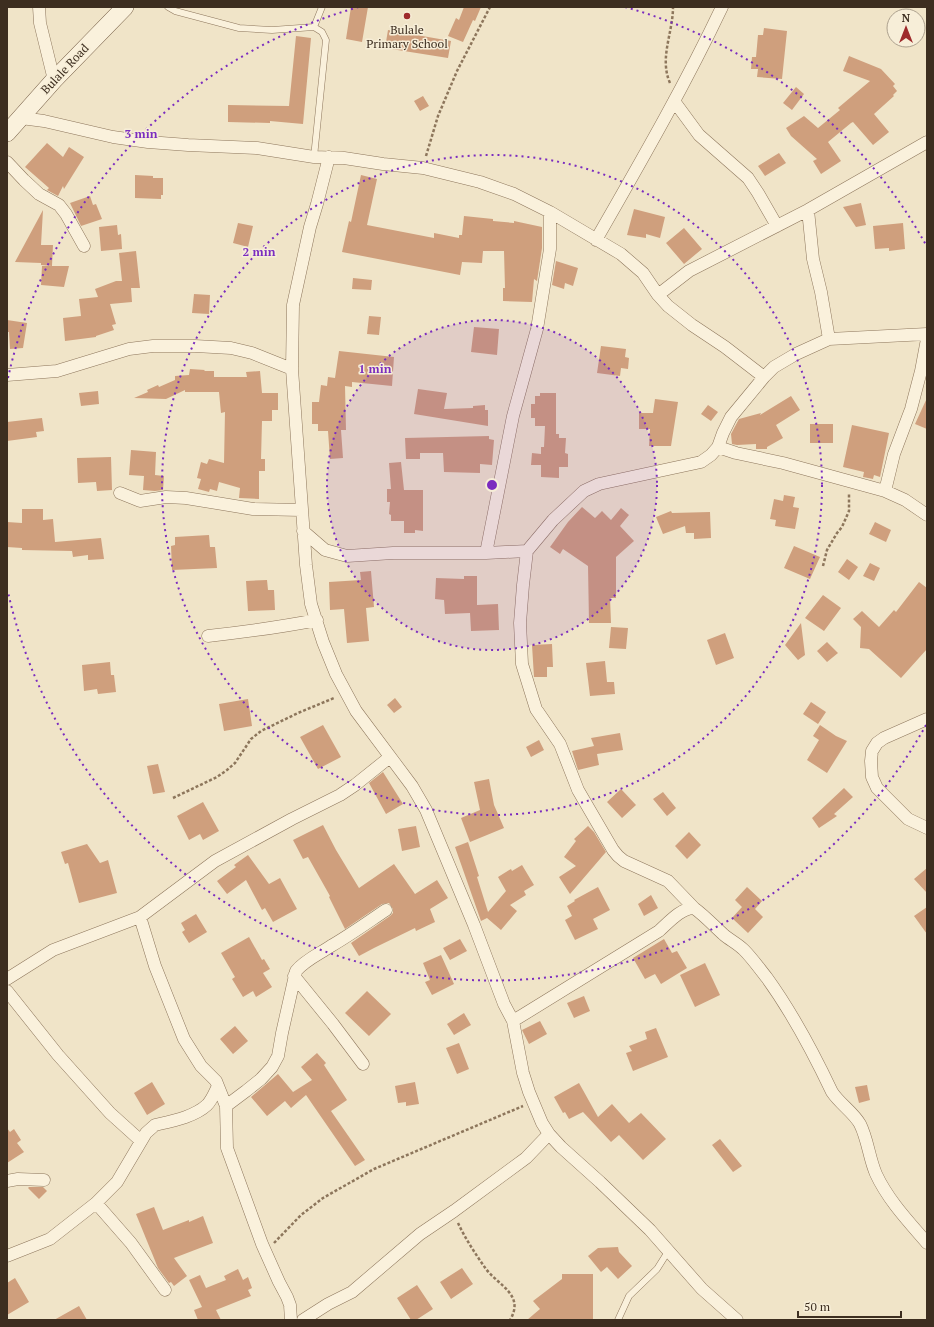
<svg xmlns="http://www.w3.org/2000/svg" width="934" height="1327" font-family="'PT Serif',serif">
<rect width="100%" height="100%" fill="#f0e4c8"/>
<path fill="#cf9f7d" d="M351,7H368L362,42L346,39Z
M464,7H481L475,21L473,20L463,42L448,36L456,18L459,20Z
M764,28L787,31L782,79L757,77L758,69H751L752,57H756L758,35H763Z
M388,30L451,41L448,58L385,48Z
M296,36L311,38L303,124L270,121V123L228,122V105L289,106Z
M849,56L881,69L895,84L893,86L897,91L893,95L894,96L874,114L889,132L873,145L853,122L851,123L828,142L841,161L821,174L813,161L817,159L791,136L786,128L804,116L818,128L840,110L838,108L870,81L843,71Z
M796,87L804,94L792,110L783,103Z
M423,96L429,106L420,111L414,101Z
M47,143L63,157L69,147L84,157L64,189L63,186L58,196L47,190L49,188L25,167Z
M779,153L786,163L765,176L758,166Z
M135,175L153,176V178H163V195H161V199L135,198Z
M361,175L377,179L367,225L434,238V233L459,238V235H462L464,216L493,219V221L514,223V221L542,227V248L537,281L534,279L532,302L503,301V288H505L504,251H483L482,263L462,262L460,275L342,252L349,221L351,222Z
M90,196L93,205L96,204L102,219L81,226L70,203Z
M861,203L866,225L856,227L843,207Z
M634,209L665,217L660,238L646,234V238L627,235Z
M43,210L41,245H53L52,266L41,265V263L15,262Z
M238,223L253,226L248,247L233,243Z
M903,223L905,249L889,251V248L875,249L873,226Z
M117,225L118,235L121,234L122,249L101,251L99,227Z
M684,228L702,249L684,264L666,243Z
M136,251L140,288H131L132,302L110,304L116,324L112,325L114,330L96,336V337L65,341L63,318L81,316L79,299L98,297L95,289L116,281H122L119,253Z
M556,261L578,268L573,286L565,283L564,289L552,285Z
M42,266H69L64,287L41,285Z
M353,278L372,280L371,290L352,289Z
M194,294L210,295L209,314L192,313Z
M369,316L381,317L379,335L367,334Z
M7,320L27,323L23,348L10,349L9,332H7Z
M474,327L499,329L497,355L471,352Z
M601,346L626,349L625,357L629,358L628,369L621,368L620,376L597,373Z
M339,351L394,357L392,386L352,382V387L345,386L346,430H341L343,458L330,459L328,431H318V424H312V402H319L321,385L327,386L328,377L335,378Z
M190,369L205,370L204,371H214V377H247L246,372L260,371L262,393H278V410H272V421H262L261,459H265V471H259V499L239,498L240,488L219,482L217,491L210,489L209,492L198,489L201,479L197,478L201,462L207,464L209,459L224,463L225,412L221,413L219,392H185V390L166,399L134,398L148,392L147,390L158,385L159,387L175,380V376L189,375Z
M418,389L447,393L444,409L473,408V406L485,405V410H488V426L414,414Z
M98,391L99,404L81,406L79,393Z
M540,393H556V434H559V438H566L565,453L568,454V467H559V478L541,477V465H531L532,453L541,454V447H544L545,426H535V418H531V404H535V396H540Z
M791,396L800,410L776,425L783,438L767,447V449H756V444L737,445L732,444L731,434L739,419L761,413L760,415Z
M927,398V429L915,424Z
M655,399L678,402L671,446H649L650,429H639V413H653Z
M708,405L718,412L711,421L701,414Z
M42,418L44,431L36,432L37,437L7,441V422Z
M810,424H833V443H810Z
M852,425L889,433L880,477L874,475L873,479L863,477L864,472L843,467Z
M489,436V439L494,440L492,465L480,464V473L444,472L443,453H420V459H406L405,438Z
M131,450L156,452L155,475L164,476L163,490L155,491L143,490L144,476L129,475Z
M111,457L112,490L97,491L96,482L78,483L77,458Z
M401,462L404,490H423V531L415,530V533H404V521H391V515L389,514L390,502H387V489H391L389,463Z
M784,495L795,497L793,507L799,508L795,529L775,526L776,520L770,519L774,499L783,501Z
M582,507L595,518L602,511L611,520L621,508L629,515L620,526L634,541L616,557V598H610L611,623H589L588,566L563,549L560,554L550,547L568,522Z
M22,509H43V520L53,519L55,542L101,538L104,559L88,560V555L73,557L72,551L22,550V548L7,547V522L22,523Z
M671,511L672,513L710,512L711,538L694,539V533H686L685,526L663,534L656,517Z
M875,522L891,530L886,542L869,534Z
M209,535L210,547H215L217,568L172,570L171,546L175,545V537Z
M794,546L820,557L810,579L784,568Z
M847,559L858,567L849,580L838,572Z
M870,563L880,568L874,581L863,576Z
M371,571L374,607L366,608L369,641L347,643L344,609L330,610L329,582L361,580L360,572Z
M464,576H477V605L498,604L499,630L471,631L470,613L445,614L444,600L435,599L436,578L464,579Z
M267,580L268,590H274L275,610L248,611L246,581Z
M919,582L927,588V649L901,678L869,649L860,648L861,627L853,619L862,611L879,627L894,610L896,612Z
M823,595L841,608L824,631L805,618Z
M801,623L805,655L798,660L785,645Z
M611,627L628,628L626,649L609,648Z
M725,633L734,658L716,665L707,640Z
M827,642L838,653L827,662L817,651Z
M552,644L553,667H547V677H534L532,645Z
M605,661L607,682H614L615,694L590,696L586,663Z
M110,662L111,675H114L116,692L98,694L97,689L84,691L82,665Z
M395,698L402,707L394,713L387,705Z
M248,699L252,726L224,731L219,704Z
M811,702L826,712L818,724L803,714Z
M323,725L341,757L318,769L300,737Z
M820,725L836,736L847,741L827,773L807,760L819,740L813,736Z
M620,733L623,750L597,754L599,765L578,770L572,751L594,746L591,738Z
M539,740L544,750L531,757L526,747Z
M158,764L165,792L153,794L147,766Z
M383,772L403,804L386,814L369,783Z
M489,779L494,805L504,828L470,842L461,818L480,810L474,782Z
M844,788L853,797L834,814L837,816L819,828L812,818Z
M621,789L636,805L622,818L607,802Z
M663,792L676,808L667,816L653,799Z
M203,802L219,831L203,840L200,834L189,840L177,816Z
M323,825L336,850L359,888L394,864L415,894L437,880L448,898L430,909L435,922L416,931L415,928L374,948L359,956L351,943L390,916L393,913V909L389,903L382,904L345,929L329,897L330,896L308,857L303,859L293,840Z
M416,826L420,847L402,851L398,829Z
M588,826L594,832L606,852L570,894L559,877L576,866L564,857L576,841L574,839Z
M689,832L701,845L687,859L675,846Z
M468,842L479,876L477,877L488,912L506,891L498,877L511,869L512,871L522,865L534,885L524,891L526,895L510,905L517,911L501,930L487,918L481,921L455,847Z
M87,844L100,863L108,860L117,893L79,903L68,863L65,864L61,852Z
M248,855L269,884L280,878L297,909L273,922L265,908L262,910L246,880L227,894L217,881L236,867L234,865Z
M927,868V893L914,879Z
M598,887L610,910L593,919L598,929L575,940L565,920L572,916L567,906L575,901L574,900Z
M747,887L762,901L755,909L763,917L748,933L732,918L742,907L735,900Z
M651,895L658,908L644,916L638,904Z
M927,907V934L914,916Z
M196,914L207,932L189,943L182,932L185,930L181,923Z
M249,937L262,960L264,959L270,969L263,973L272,987L256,997L253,991L243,997L232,979L235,977L221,953Z
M460,939L467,951L450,960L443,948Z
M664,939L672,953L677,951L687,968L661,984L655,974L645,979L633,958Z
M441,955L454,984L432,995L425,982L430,980L423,963Z
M705,963L720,995L695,1007L680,975Z
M367,991L391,1014L369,1036L345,1013Z
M584,996L590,1011L574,1018L567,1003Z
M464,1013L471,1025L454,1035L447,1024Z
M540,1021L547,1034L529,1044L522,1030Z
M235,1026L248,1041L233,1054L220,1039Z
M656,1028L668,1057L633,1071L626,1053L632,1051L629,1046L647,1039L645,1032Z
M459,1043L469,1069L457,1074L446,1048Z
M317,1053L326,1063L324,1065L347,1100L331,1111L365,1160L355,1166L306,1095L291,1108L285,1101L267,1116L251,1097L278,1074L293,1092L312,1080L301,1067Z
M152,1082L165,1104L147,1115L134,1093Z
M415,1082L419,1104L406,1106V1102L398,1103L395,1086Z
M579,1083L598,1117L612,1104L629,1123L641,1113L666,1139L643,1160L619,1135L611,1142L583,1112L569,1119L565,1112L563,1113L554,1097Z
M867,1085L870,1100L859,1103L855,1087Z
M7,1128L10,1132L14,1129L21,1140L17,1143L24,1152L7,1163Z
M720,1139L742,1166L733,1172L712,1145Z
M29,1187H43L47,1191L39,1199L28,1188Z
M154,1207L163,1230L189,1220V1222L203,1216L213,1243L174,1258L187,1276L174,1286L171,1282L169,1283L158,1268L136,1214Z
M618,1247L619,1252L632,1266L618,1279L607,1267L601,1272L588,1256L598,1248Z
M462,1268L473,1284L451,1299L440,1282Z
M238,1269L243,1280L248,1277L252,1288L248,1290L251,1296L216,1310L221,1320H198L194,1310L202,1307L189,1280L200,1275L206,1288L226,1280L224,1276Z
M562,1274H593V1320H527L540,1309L533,1301L562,1279Z
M15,1278L29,1302L7,1315V1283Z
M417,1285L433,1309L416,1320H411L397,1298Z
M79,1306L87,1320H54Z"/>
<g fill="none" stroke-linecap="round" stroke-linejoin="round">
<g stroke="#8d765c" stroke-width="7">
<path id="lane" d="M168,7L175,11L239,28L272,30L314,27L322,32L326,40L314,157
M314,27L322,7
M618,1320L629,1296L657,1269L669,1250"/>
</g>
<g stroke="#8d765c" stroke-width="13">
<path id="street" d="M39,7L40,23L54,80
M674,101L699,135L748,178L758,193L777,226
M21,118L44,121L113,137L148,142L188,145L257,148L314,157L344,158L383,164L423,168L480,182L514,194L550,212L621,254L643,273L658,295L668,306L692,325L725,347L764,377
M329,157L317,204L310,227L293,305L292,369L306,565L311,604L323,642L336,674L356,711L412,786L426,810L474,925L504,1004L513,1021L523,1073L529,1092L542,1123L549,1134L561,1147L600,1182L650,1230L702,1289L737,1320
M7,162L24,180L39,194L59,205L66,214L84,246
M808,210L813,259L821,292L829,339
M596,240C640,163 684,87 722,7
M658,295L689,271L808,210L927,142
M7,375L57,371L129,349L153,346H195L231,348L252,353L292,369
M718,447L736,453L783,463L885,491L905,500L927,515
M885,491L894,454L911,409L921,371L927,339
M120,493L140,501L166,497L186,498L253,509L301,510
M303,531L325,550L347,556L393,553H486L527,551
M486,553L513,416L537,329L550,249V212
M208,636C244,632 281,627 317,620
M927,719L884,738L877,743L872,751L871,761L872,777L877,788L908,819L927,828
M694,908L668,881L624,861L618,856L613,850L578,790L560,744L536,709L522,664L520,623L523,585L527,551L553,520L584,491L599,484L701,462L711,455L718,447L723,433L731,417L764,377L774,367L796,354L829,339L927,334
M140,917L155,966L184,1039L201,1066L216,1081L226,1106L227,1148L262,1244L279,1282L287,1297L290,1305L291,1320
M294,976L333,1024L363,1064
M7,979L53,950L140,917L215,861L292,819L340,795L355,785L390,757
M7,991L58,1055L110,1113L141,1141
M513,1021L659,931C669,922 681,908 694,908C705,916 714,926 724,935C730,940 738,944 744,950C752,958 759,968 767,978C793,1014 813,1052 832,1092C840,1104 853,1112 860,1124C868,1140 869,1158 876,1174C888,1200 909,1222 927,1243
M226,1106L246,1091L261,1079L272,1067L278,1056L282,1033L296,971C305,960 319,954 331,946C350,935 368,922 386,910
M7,1181L18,1179L44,1180
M96,1203L131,1243L165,1290
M7,1256L50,1239L96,1203L117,1182L146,1133L155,1125C172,1121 194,1117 207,1105C212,1100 215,1092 218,1086
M303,1320L328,1304L352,1292L420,1234L454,1211L526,1158L549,1134"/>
</g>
<g stroke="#6f573f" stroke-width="18">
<path id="secondary" d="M7,133L54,80L125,7"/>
</g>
<path stroke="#8d765c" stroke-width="2.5" stroke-dasharray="3 2" stroke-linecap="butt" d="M670,83C659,58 673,33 673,7
M426,156L438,116L457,71L490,7
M823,566L827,550L837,533L842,527L849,511V493
M173,798L217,777L227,770L235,763L251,739L261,731L298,713L334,698
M458,1223C465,1238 476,1255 486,1269C499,1286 525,1295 510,1320
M274,1243L301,1215L323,1198L374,1169L523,1106"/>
<use href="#lane" stroke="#faf1dc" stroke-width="6"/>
<use href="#street" stroke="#faf1dc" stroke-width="12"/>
<use href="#secondary" stroke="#faf1dc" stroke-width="17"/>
</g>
<circle cx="492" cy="485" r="165" fill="#7b2cbf" fill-opacity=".12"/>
<g fill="none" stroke="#7b2cbf" stroke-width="2" stroke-dasharray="2 4">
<circle cx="492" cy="485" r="165"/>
<circle cx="492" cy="485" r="330"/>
<path d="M926 725A496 496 0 0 1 8 592M8 378A496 496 0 0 1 359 7M625 7A496 496 0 0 1 926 245"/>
</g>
<circle fill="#9e2a2b" stroke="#f7eed8" stroke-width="1.5" cx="407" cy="16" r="4"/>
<g text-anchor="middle" stroke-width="3" stroke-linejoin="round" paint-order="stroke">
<g font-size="12" fill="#3d2e20" stroke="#f7eed8">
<text x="407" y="34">Bulale<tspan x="407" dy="14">Primary School</tspan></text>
</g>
<g font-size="12" fill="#3d2e20" stroke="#f7eed8">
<text transform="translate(65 69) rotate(-47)" y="4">Bulale Road</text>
</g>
</g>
<circle cx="492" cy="485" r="6" fill="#7b2cbf" stroke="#f7eed8" stroke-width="2"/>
<g font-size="12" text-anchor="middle" font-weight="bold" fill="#7b2cbf" stroke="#f7eed8" stroke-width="3" stroke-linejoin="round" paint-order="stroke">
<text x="141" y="138">3 min</text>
<text x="259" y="256">2 min</text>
<text x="375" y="373">1 min</text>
</g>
<rect width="934" height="1327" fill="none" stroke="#3d2e20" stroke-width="16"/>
<g transform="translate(906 28)"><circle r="19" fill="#f7eed8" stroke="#ada18e"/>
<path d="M0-3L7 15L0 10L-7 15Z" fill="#9e2a2b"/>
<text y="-6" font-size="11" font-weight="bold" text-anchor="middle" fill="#3d2e20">N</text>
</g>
<path d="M798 1311v6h103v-6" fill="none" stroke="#3d2e20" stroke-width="2"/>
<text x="804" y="1311" font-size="12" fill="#3d2e20" stroke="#f7eed8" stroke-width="3" paint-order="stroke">50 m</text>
</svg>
